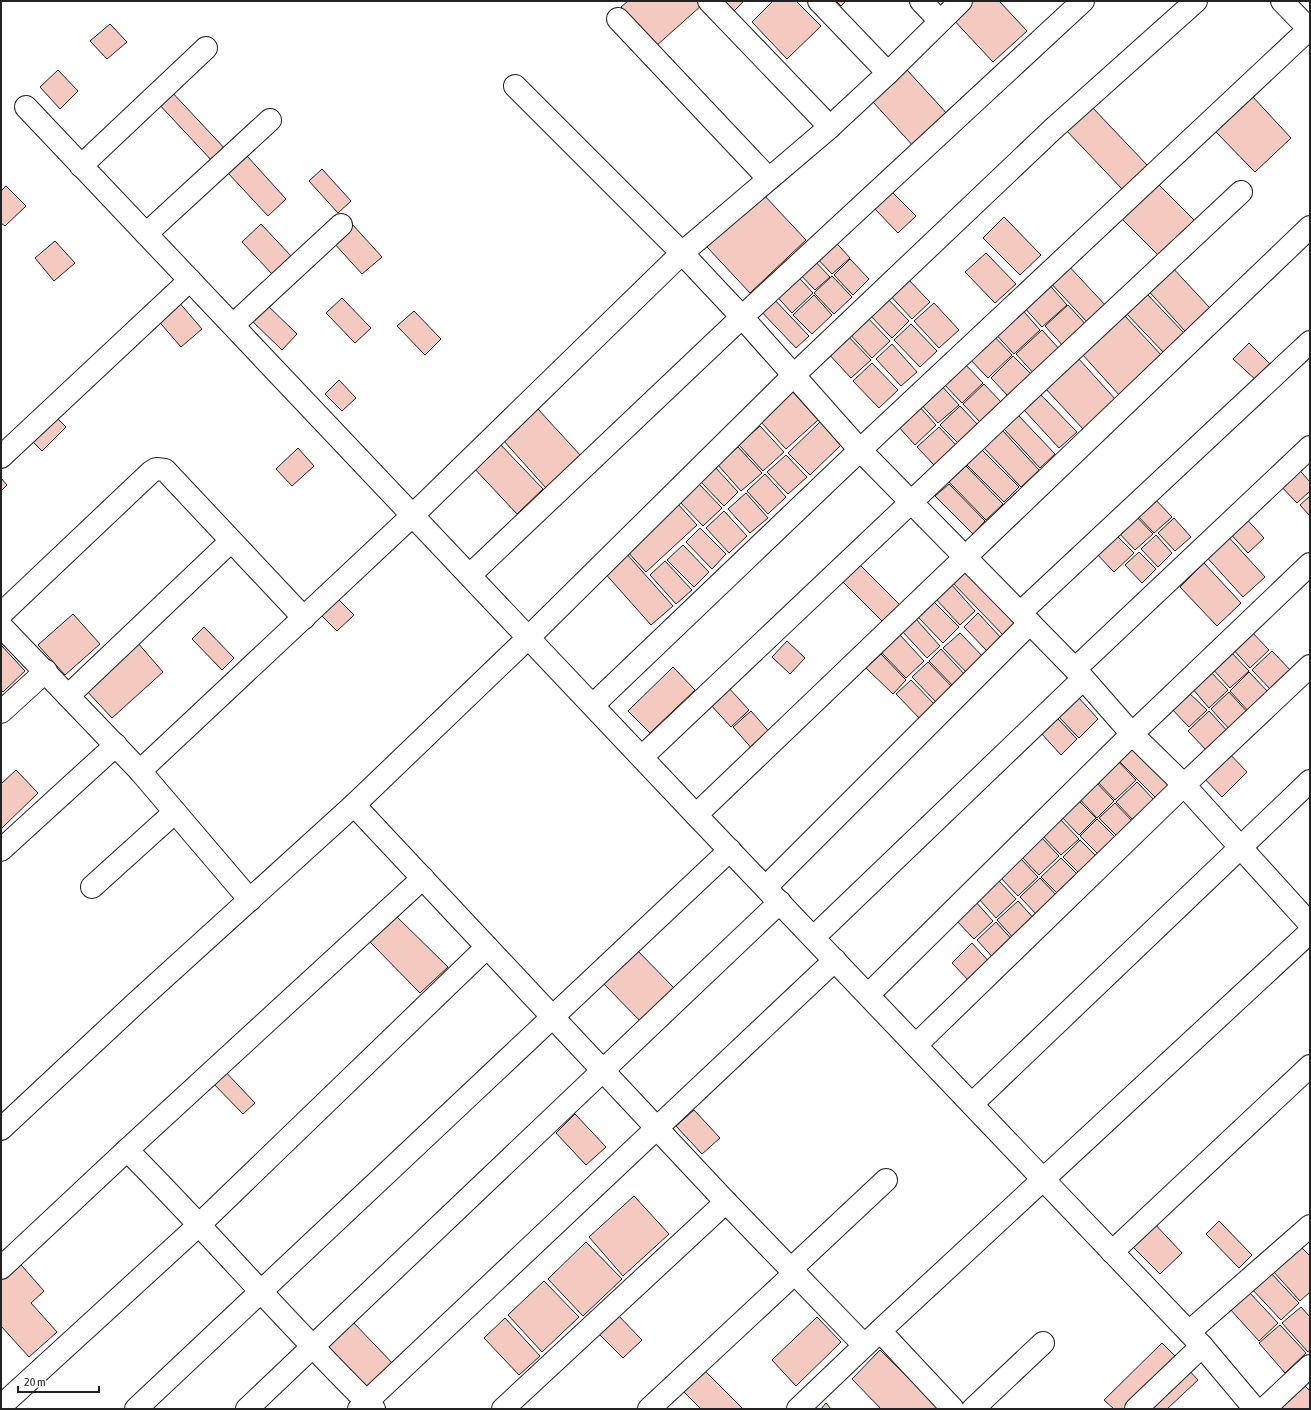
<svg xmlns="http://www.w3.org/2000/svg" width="1311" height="1410" font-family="'Asap Condensed',sans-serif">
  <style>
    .building { fill: #f3c9c0; stroke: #222 }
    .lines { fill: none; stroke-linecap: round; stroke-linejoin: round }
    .minor-casing { stroke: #222; stroke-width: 24 }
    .minor { stroke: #fff; stroke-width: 22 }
  </style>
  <rect width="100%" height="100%" fill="#fff"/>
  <!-- building -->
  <g class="building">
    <path d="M628,1H698L702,5L656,46L621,7Z"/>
    <path d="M722,1H744L733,12Z"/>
    <path d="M773,1H796L821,26L787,59L752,22Z"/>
    <path d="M836,1H846L841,6Z"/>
    <path d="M966,1H999L1027,31L993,62L950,16Z"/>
    <path d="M110,24L127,42L107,59L90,41Z"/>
    <path d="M58,70L78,91L60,109L40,87Z"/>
    <path d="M907,70L950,117L916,149L873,102Z"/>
    <path d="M169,89L227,151L214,163L156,101Z"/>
    <path d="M1252,96L1291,138L1255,172L1215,131Z"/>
    <path d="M1090,105L1148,166L1123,190L1065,129Z"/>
    <path d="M247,156L286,199L268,216L228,173Z"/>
    <path d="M322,169L351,201L338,213L309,181Z"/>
    <path d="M1154,180L1197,223L1161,258L1118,215Z"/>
    <path d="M6,186L26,206L5,226L1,223V191Z"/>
    <path d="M892,192L916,216L898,233L875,209Z"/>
    <path d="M763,194L806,240L750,293L707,247Z"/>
    <path d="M1004,217L1041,255L1020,275L983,238Z"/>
    <path d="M261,224L292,257L273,275L242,242Z"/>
    <path d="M352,224L382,257L362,274L333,242Z"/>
    <path d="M831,237L850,258L832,274L813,254Z"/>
    <path d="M55,241L75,263L54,281L35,258Z"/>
    <path d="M986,253L1016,284L995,303L965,272Z"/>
    <path d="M811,257L830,277L815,290L796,270Z"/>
    <path d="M850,259L869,279L853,295L834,275Z"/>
    <path d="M1065,262L1107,307L1089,324L1047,279Z"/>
    <path d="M1170,265L1210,308L1185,331L1145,287Z"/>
    <path d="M793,271L813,293L792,313L772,291Z"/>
    <path d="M904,275L930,302L912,319L886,291Z"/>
    <path d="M832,276L852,297L834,314L814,293Z"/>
    <path d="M1046,281L1067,305L1042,327L1021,304Z"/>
    <path d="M1146,293L1184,333L1164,353L1125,312Z"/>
    <path d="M883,294L909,321L892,338L866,311Z"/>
    <path d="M770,295L809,336L796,348L757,307Z"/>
    <path d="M814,295L832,315L812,334L793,315Z"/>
    <path d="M342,298L371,328L355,343L326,313Z"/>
    <path d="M177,300L202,329L181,347L156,318Z"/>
    <path d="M264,302L297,334L282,350L249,318Z"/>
    <path d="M934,303L959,330L939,348L914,321Z"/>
    <path d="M1068,305L1088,327L1065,348L1045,326Z"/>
    <path d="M1019,306L1040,330L1014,354L992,330Z"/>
    <path d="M414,311L441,339L425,355L397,326Z"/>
    <path d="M863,313L890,341L872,358L846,330Z"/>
    <path d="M1124,315L1163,357L1120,396L1082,354Z"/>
    <path d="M911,324L937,351L920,367L894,340Z"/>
    <path d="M1042,330L1062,352L1036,376L1016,354Z"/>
    <path d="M844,332L871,360L851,378L825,350Z"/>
    <path d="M991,333L1012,355L988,378L967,356Z"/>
    <path d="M1249,343L1272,366L1257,381L1233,359Z"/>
    <path d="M892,344L917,372L901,386L876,359Z"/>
    <path d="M1013,356L1033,376L1010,398L991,378Z"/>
    <path d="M1078,358L1116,400L1083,429L1045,388Z"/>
    <path d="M962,361L983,383L962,403L941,381Z"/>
    <path d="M872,363L898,390L879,408L853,381Z"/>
    <path d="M339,380L356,398L342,411L325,394Z"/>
    <path d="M939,383L959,405L938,423L918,401Z"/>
    <path d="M984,384L1003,404L982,424L963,404Z"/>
    <path d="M792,391L818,420L786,449L760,421Z"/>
    <path d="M1040,394L1077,432L1059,448L1024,410Z"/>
    <path d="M918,405L936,425L915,445L897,425Z"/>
    <path d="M960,406L979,426L959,444L940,425Z"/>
    <path d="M537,408L581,456L546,488L503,440Z"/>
    <path d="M52,413L66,427L42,451L28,437Z"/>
    <path d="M1018,415L1055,454L1040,468L1004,429Z"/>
    <path d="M820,422L842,444L810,475L788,453Z"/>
    <path d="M760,426L784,452L763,471L739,445Z"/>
    <path d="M939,427L957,446L936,467L917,447Z"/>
    <path d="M1002,430L1039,470L1021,487L984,448Z"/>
    <path d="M498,442L543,489L517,514L472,466Z"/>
    <path d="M738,447L762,473L741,491L718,465Z"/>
    <path d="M298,448L314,466L292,486L276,469Z"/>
    <path d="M982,450L1019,487L1004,502L967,465Z"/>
    <path d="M786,455L807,477L788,494L767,472Z"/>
    <path d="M1295,465L1310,482V491L1297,503L1277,482Z"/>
    <path d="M966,466L1003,504L986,520L949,482Z"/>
    <path d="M715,467L738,492L724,506L700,481Z"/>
    <path d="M765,474L786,497L768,514L747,491Z"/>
    <path d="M1,478L7,485L1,491Z"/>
    <path d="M698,483L722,508L703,526L679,501Z"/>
    <path d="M949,484L985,521L973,534L935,496Z"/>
    <path d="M746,493L768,518L750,533L728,509Z"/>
    <path d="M1310,496V516L1300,505Z"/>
    <path d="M1153,497L1172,517L1154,533L1135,513Z"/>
    <path d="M677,503L697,525L646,572L626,550Z"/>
    <path d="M724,511L747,536L729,553L706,528Z"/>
    <path d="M1134,514L1153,534L1135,550L1117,531Z"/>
    <path d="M1242,514L1264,538L1248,553L1226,529Z"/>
    <path d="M1174,518L1191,537L1175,551L1158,533Z"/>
    <path d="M700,528L726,554L712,569L686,542Z"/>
    <path d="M1113,532L1134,553L1114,572L1093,550Z"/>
    <path d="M1224,532L1265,577L1243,597L1202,552Z"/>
    <path d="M1156,535L1172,553L1158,567L1141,549Z"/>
    <path d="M683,545L709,572L694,587L667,560Z"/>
    <path d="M625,552L673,606L651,625L603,571Z"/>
    <path d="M1139,552L1156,569L1142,583L1125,565Z"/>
    <path d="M665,561L692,590L676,604L650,575Z"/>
    <path d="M858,563L902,607L885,624L841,580Z"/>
    <path d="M1204,563L1241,603L1217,626L1180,587Z"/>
    <path d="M963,570L1016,625L1005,637L951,581Z"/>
    <path d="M950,583L975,611L960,625L934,597Z"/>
    <path d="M335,596L354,615L337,631L318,612Z"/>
    <path d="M932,600L959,627L943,643L916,615Z"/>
    <path d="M978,613L1002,639L988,652L964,627Z"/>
    <path d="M73,614L100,644L65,675L38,645Z"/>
    <path d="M915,618L940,646L927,658L902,631Z"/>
    <path d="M204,627L234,658L222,670L192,639Z"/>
    <path d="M1249,629L1269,650L1250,668L1231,647Z"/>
    <path d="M960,633L987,661L970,676L943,648Z"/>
    <path d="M899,634L924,661L906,678L881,652Z"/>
    <path d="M787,641L805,658L790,674L772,657Z"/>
    <path d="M137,642L163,672L112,718L85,689Z"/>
    <path d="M1,645L25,671L3,692L1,690Z"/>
    <path d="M941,649L966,676L954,687L929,661Z"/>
    <path d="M1229,650L1249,671L1230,688L1210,666Z"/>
    <path d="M1272,651L1294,674L1274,693L1252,670Z"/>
    <path d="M881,654L906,680L893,694L866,668Z"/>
    <path d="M928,662L953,688L937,703L912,677Z"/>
    <path d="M673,667L695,690L650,733L628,711Z"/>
    <path d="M1209,670L1228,690L1209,708L1192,688Z"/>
    <path d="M1249,672L1271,695L1251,714L1230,691Z"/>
    <path d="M911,680L935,705L921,720L896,694Z"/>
    <path d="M727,686L749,710L731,727L709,703Z"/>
    <path d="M1187,691L1207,710L1189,727L1170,707Z"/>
    <path d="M1229,692L1250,715L1232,732L1211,709Z"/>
    <path d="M1078,697L1098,719L1079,738L1058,716Z"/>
    <path d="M751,711L772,735L754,751L733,727Z"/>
    <path d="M1209,711L1230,734L1209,753L1188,731Z"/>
    <path d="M1057,718L1077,739L1061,755L1041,733Z"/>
    <path d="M1131,742L1173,785L1158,800L1116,758Z"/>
    <path d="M1226,750L1247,772L1222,797L1201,775Z"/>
    <path d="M1116,759L1136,780L1115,800L1095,779Z"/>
    <path d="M16,770L38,793L1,829V784Z"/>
    <path d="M1094,780L1114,801L1097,818L1077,796Z"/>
    <path d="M1137,782L1155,801L1134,821L1116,802Z"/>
    <path d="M1076,798L1096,818L1079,835L1059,814Z"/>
    <path d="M1115,803L1133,822L1118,837L1099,818Z"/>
    <path d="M1058,817L1079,839L1061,855L1041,834Z"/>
    <path d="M1097,819L1118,840L1101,857L1080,836Z"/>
    <path d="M1040,836L1059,856L1039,875L1020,855Z"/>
    <path d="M1080,840L1100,860L1083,877L1063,857Z"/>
    <path d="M1019,857L1038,877L1018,896L999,876Z"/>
    <path d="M1061,858L1080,877L1060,896L1041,877Z"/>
    <path d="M1040,878L1059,898L1039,917L1020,897Z"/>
    <path d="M998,880L1016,899L996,918L978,898Z"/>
    <path d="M974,900L993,921L974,939L955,919Z"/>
    <path d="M1018,901L1037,922L1016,941L997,920Z"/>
    <path d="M397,917L448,967L420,993L370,942Z"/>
    <path d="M996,922L1015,943L996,961L977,940Z"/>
    <path d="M972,943L992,965L972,984L952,963Z"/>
    <path d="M634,947L677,991L644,1025L602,982Z"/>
    <path d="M220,1066L255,1103L243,1114L208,1078Z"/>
    <path d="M694,1110L720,1138L702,1154L676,1126Z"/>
    <path d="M575,1114L606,1147L586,1165L556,1133Z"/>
    <path d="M634,1196L669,1234L623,1276L589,1237Z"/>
    <path d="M1151,1220L1182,1253L1160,1274L1128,1242Z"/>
    <path d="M1219,1221L1252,1255L1239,1268L1206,1234Z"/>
    <path d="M586,1242L622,1279L583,1316L548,1279Z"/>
    <path d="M1300,1246L1310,1256V1292L1300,1301L1273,1271Z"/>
    <path d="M15,1258L44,1291L31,1303L57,1332L29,1357L1,1326V1271Z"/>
    <path d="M1269,1271L1299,1303L1281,1320L1251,1288Z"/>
    <path d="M544,1281L579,1317L542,1352L508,1315Z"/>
    <path d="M1248,1291L1278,1323L1259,1341L1229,1308Z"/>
    <path d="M1301,1307L1310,1317V1351L1308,1352L1282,1323Z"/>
    <path d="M614,1311L642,1340L623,1358L595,1330Z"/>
    <path d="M817,1317L841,1342L796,1386L772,1360Z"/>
    <path d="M505,1318L540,1356L519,1375L484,1338Z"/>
    <path d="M352,1321L396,1367L368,1394L324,1347Z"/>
    <path d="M1280,1325L1306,1353L1285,1373L1259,1343Z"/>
    <path d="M1162,1343L1176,1357L1124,1409H1114L1104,1400Z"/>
    <path d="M880,1350L940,1409H881L852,1379Z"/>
    <path d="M700,1366L743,1409H701L679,1387Z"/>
    <path d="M1185,1366L1198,1380L1167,1409H1139Z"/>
    <path d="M1305,1386L1310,1391V1409H1280Z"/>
    <path d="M826,1403L831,1409H821Z"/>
  </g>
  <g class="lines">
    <defs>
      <g id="minor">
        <path d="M709,1L830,127"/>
        <path d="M819,1L888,73"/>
        <path d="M921,1L940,21"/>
        <path d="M1282,1L1310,30"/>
        <path d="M618,19L768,178"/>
        <path d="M515,86L682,253L742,317L860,450L1075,669L1132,734L1184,785L1310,924"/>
        <path d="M26,107L696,815L1202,1346L1255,1409"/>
        <path d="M81,166L206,48"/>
        <path d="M146,234L270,120"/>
        <path d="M233,325L341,225"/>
        <path d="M1,457L190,280"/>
        <path d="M470,575L742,317L1083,1"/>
        <path d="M1020,613L1310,342"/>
        <path d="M1,614L151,472L156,469L165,470L304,618"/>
        <path d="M1,626L140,771L250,900"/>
        <path d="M1075,669L1310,447"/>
        <path d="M68,696L231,541"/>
        <path d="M593,705L860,450L1309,29"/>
        <path d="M1,712L46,671"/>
        <path d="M642,757L1021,398L1241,192"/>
        <path d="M140,771L413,515L682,253L830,127L888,73L961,1"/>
        <path d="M354,805L726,1202L864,1345"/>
        <path d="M696,815L1310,227"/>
        <path d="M1,850L116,745"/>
        <path d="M92,887L175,812"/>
        <path d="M766,887L1030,623"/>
        <path d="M814,937L1083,679"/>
        <path d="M868,995L1132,734L1310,564"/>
        <path d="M916,1045L1184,785L1310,666"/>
        <path d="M972,1104L1310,781"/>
        <path d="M1,1129L137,1002L354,805L529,637L794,375L1053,129L1196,1"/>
        <path d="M127,1150C211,1234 288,1325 374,1409"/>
        <path d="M1112,1252L1310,1066"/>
        <path d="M1,1268L127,1150L423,878"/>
        <path d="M791,1269L886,1180"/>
        <path d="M880,1331L953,1409"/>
        <path d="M1189,1332L1310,1226"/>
        <path d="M1,1406L200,1224L487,947"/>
        <path d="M136,1409L730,850"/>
        <path d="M247,1409L780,902"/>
        <path d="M359,1409L835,960"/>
        <path d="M503,1409L726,1202"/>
        <path d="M649,1409L795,1273"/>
        <path d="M798,1409L884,1327L1310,932"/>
        <path d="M973,1409L1043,1343"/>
        <path d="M1136,1409L1202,1346"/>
        <path d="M1264,1409L1310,1366"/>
      </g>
    </defs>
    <!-- minor casing -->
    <use href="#minor" class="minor-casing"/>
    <!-- minor -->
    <use href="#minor" class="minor"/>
  </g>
  <!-- border -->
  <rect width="1311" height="1410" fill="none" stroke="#222222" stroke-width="4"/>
  <!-- scale -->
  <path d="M18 1386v6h81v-6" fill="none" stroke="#222222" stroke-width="2"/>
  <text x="24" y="1386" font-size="12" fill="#222222" stroke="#ffffff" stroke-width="3" paint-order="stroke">20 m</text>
</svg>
